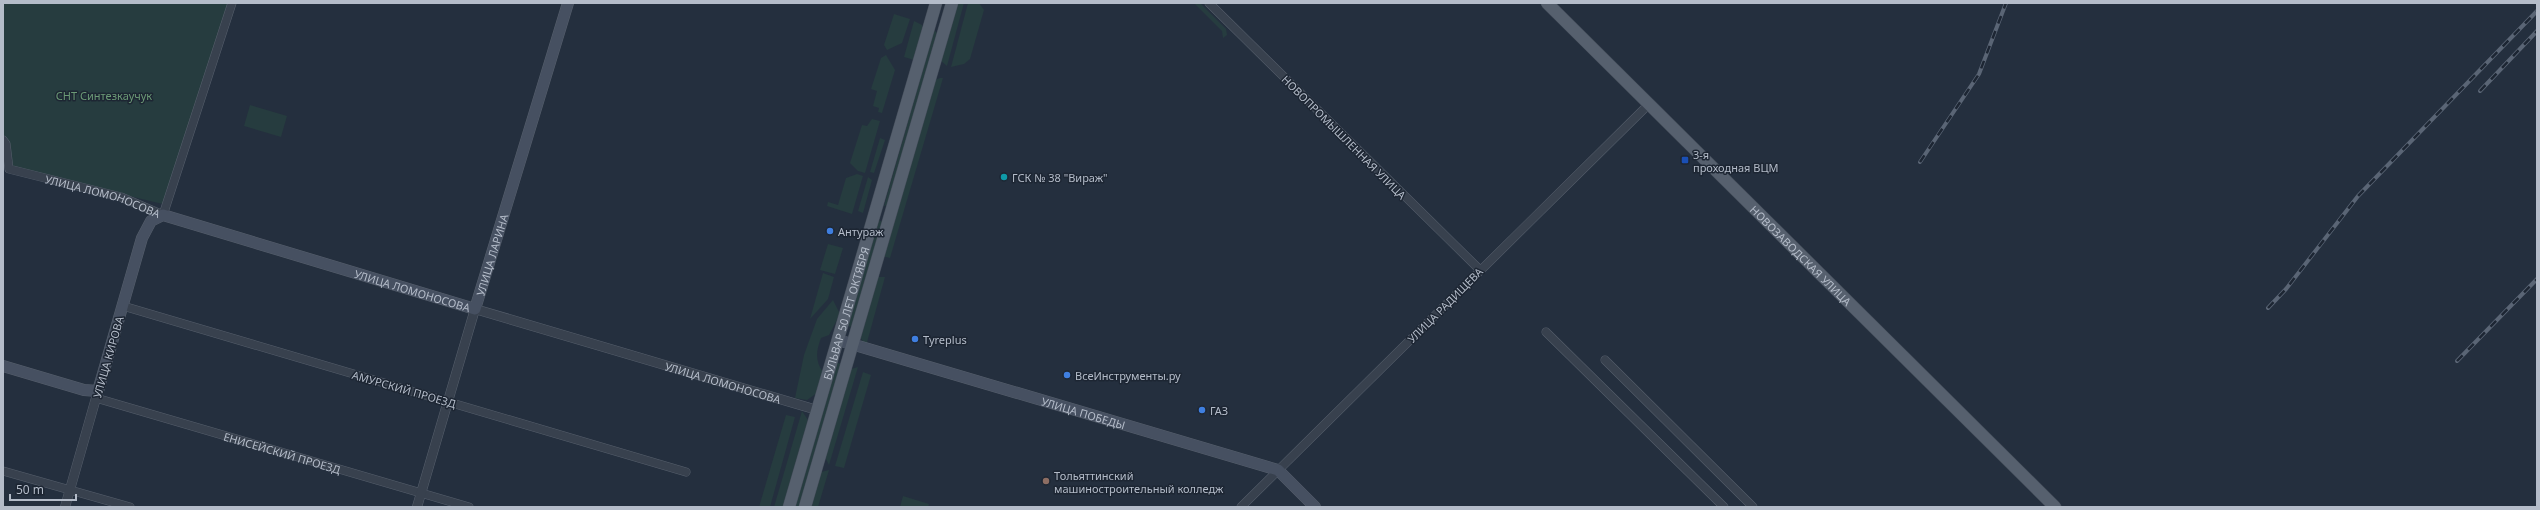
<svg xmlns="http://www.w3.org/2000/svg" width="2540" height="510" font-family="'Noto Sans',sans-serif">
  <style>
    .green { fill: #263c3f }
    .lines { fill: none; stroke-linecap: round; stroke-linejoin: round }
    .minor-casing { stroke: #565f6c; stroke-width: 9 }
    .tertiary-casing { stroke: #565f6c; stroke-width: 10 }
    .secondary-casing { stroke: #565f6c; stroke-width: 12 }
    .primary-casing { stroke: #414a57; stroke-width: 13 }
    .minor { stroke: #38414e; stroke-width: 8 }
    .tertiary { stroke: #38414e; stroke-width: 9 }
    .secondary { stroke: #465061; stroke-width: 11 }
    .primary { stroke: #56606e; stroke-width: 12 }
    .rail-casing { stroke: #5a6575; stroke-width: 4 }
    .rail { stroke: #1d2633; stroke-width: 2.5; stroke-dasharray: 8; stroke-linecap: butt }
    .transit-dot { fill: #1a4fb4; stroke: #1d2633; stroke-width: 1.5 }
    .culture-dot { fill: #0f9aa8; stroke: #1d2633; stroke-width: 1.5 }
    .shop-dot { fill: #3f7fe0; stroke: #1d2633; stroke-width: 1.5 }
    .education-dot { fill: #8d6e63; stroke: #1d2633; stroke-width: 1.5 }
    .labels { text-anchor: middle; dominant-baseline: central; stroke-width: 3; stroke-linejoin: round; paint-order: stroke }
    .park-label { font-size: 11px; fill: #6b9a76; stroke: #1d2633 }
    .street-label { font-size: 11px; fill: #b4bcc9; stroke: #1d2633 }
    .poi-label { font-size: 11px; fill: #b4bcc9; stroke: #1d2633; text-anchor: start }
  </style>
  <rect width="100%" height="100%" fill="#242f3e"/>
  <!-- green -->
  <g class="green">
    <path d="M3,3H230L167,205L3,166Z"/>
    <path d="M956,3H964L947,66L940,60Z"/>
    <path d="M968,3H979L984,10L970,59L964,64L951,67Z"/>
    <path d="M1194,3H1200L1226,29L1227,35L1223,38L1222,31Z"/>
    <path d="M894,14L910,19L902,43L887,50L884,45Z"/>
    <path d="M914,21L922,25L923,30L914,60L904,57Z"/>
    <path d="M934,30L937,33L887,205L884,206Z"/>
    <path d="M886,55L895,70L882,113L878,112L879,108L873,106L877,91L871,89L881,58Z"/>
    <path d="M940,78H943L890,258L882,256L935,80Z"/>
    <path d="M250,105L287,116L281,137L244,126Z"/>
    <path d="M872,119L880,121L865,173L858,171L850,163L862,125L867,126Z"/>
    <path d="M880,138L885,140L874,173L870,172Z"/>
    <path d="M857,174L863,176L852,214L827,206L828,202L838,205L846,178Z"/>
    <path d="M868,177L872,180L863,213L858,211Z"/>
    <path d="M878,220L883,222L853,324L850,327L847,325Z"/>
    <path d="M828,244L843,248L835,274L820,270Z"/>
    <path d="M823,273L834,277L828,299L810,319Z"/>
    <path d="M878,277H885L866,346L860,337Z"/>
    <path d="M833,300L840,314L829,335L821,338C816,351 815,361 823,372L817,393L807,400L795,398L804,355L817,319Z"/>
    <path d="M836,362L841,364L800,507H793Z"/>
    <path d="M858,367L829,465L825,457L851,369Z"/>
    <path d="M863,372L871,375L844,468L835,466Z"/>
    <path d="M802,411L808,420L784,507H774Z"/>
    <path d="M786,415L795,417L770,507H759Z"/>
    <path d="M829,470L818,507H810L821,472Z"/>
    <path d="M903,496L929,504L928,507H900Z"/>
  </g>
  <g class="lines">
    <defs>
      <g id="minor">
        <path d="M1209,3L1480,270"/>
        <path id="s1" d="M3,140L6,144L9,169L121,197L163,215L232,3"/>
        <path d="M123,306L686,472"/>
        <path d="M1546,332L1724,507"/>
        <path d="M1605,360L1753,507"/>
        <path id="s2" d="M96,398L469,507"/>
        <path d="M3,471L130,507"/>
        <path d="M1241,507L1649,104"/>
      </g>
      <g id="tertiary">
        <path d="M65,507L98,391"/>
        <path id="s3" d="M417,507L475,309L817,410"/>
      </g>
      <g id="secondary">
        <path id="s4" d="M838,340L1278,470L1315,507"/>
        <path id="s5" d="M3,366L84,390L98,391L142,238L151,221L163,215L475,309L568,3"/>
      </g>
      <g id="primary">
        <path id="s6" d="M1547,3L2055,507"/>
        <path id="s7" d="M789,507L936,3"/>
        <path d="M805,507L952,3"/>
      </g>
    </defs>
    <!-- minor casing -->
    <use href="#minor" class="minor-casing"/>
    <!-- tertiary casing -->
    <use href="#tertiary" class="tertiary-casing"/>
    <!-- secondary casing -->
    <use href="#secondary" class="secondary-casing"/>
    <!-- primary casing -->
    <use href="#primary" class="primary-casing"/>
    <!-- minor -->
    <use href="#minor" class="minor"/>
    <!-- tertiary -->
    <use href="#tertiary" class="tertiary"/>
    <!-- secondary -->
    <use href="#secondary" class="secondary"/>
    <!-- primary -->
    <use href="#primary" class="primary"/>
    <defs>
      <g id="rail">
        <path d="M2480,91L2537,31"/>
        <path d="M1920,162L1979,74L2006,3"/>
        <path d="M2268,308L2286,289L2358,196L2537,11"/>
        <path d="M2457,361L2537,279"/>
      </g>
    </defs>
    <!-- rail casing -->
    <use href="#rail" class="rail-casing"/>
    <!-- rail -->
    <use href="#rail" class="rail"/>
  </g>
  <!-- markers -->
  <rect class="transit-dot" x="1681" y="156" width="8" height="8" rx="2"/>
  <circle class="culture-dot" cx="1004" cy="177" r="4"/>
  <g class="shop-dot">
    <circle cx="830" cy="231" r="4"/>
    <circle cx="915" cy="339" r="4"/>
    <circle cx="1067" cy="375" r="4"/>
    <circle cx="1202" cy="410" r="4"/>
  </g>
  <circle class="education-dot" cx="1046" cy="481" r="4"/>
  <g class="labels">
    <!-- park labels -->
    <g class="park-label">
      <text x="104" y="95">СНТ Синтезкаучук</text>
    </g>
    <!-- street labels -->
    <g class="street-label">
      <text transform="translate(1344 137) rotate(45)">НОВОПРОМЫШЛЕННАЯ УЛИЦА</text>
      <text stroke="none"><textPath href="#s1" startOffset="128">УЛИЦА ЛОМОНОСОВА</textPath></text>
      <text stroke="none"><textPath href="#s5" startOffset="673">УЛИЦА ЛАРИНА</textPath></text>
      <text stroke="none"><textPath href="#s6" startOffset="358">НОВОЗАВОДСКАЯ УЛИЦА</textPath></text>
      <text stroke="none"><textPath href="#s5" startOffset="551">УЛИЦА ЛОМОНОСОВА</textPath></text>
      <text transform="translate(1445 305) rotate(-45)">УЛИЦА РАДИЩЕВА</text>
      <text stroke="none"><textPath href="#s7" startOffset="202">БУЛЬВАР 50 ЛЕТ ОКТЯБРЯ</textPath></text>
      <text transform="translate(108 357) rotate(-74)">УЛИЦА КИРОВА</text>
      <text stroke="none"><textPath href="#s3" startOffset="465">УЛИЦА ЛОМОНОСОВА</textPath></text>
      <text transform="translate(404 389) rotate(16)">АМУРСКИЙ ПРОЕЗД</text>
      <text stroke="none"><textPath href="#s4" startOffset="256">УЛИЦА ПОБЕДЫ</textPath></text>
      <text stroke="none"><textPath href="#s2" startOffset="194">ЕНИСЕЙСКИЙ ПРОЕЗД</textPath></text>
    </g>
    <!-- poi labels -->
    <g class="poi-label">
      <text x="1693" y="154">3-я<tspan x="1693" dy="13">проходная ВЦМ</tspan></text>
      <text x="1012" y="177">ГСК № 38 "Вираж"</text>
      <text x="838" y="231">Антураж</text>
      <text x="923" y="339">Tyreplus</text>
      <text x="1075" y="375">ВсеИнструменты.ру</text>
      <text x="1210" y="410">ГАЗ</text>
      <text x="1054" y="475">Тольяттинский<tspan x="1054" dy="13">машиностроительный колледж</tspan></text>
    </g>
  </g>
  <!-- border -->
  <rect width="2540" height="510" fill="none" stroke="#b4bcc9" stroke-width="8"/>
  <!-- scale -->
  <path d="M10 494v6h66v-6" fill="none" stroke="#b4bcc9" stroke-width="2"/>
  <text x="16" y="494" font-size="12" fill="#b4bcc9" stroke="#1d2633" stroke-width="3" paint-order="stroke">50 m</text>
</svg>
